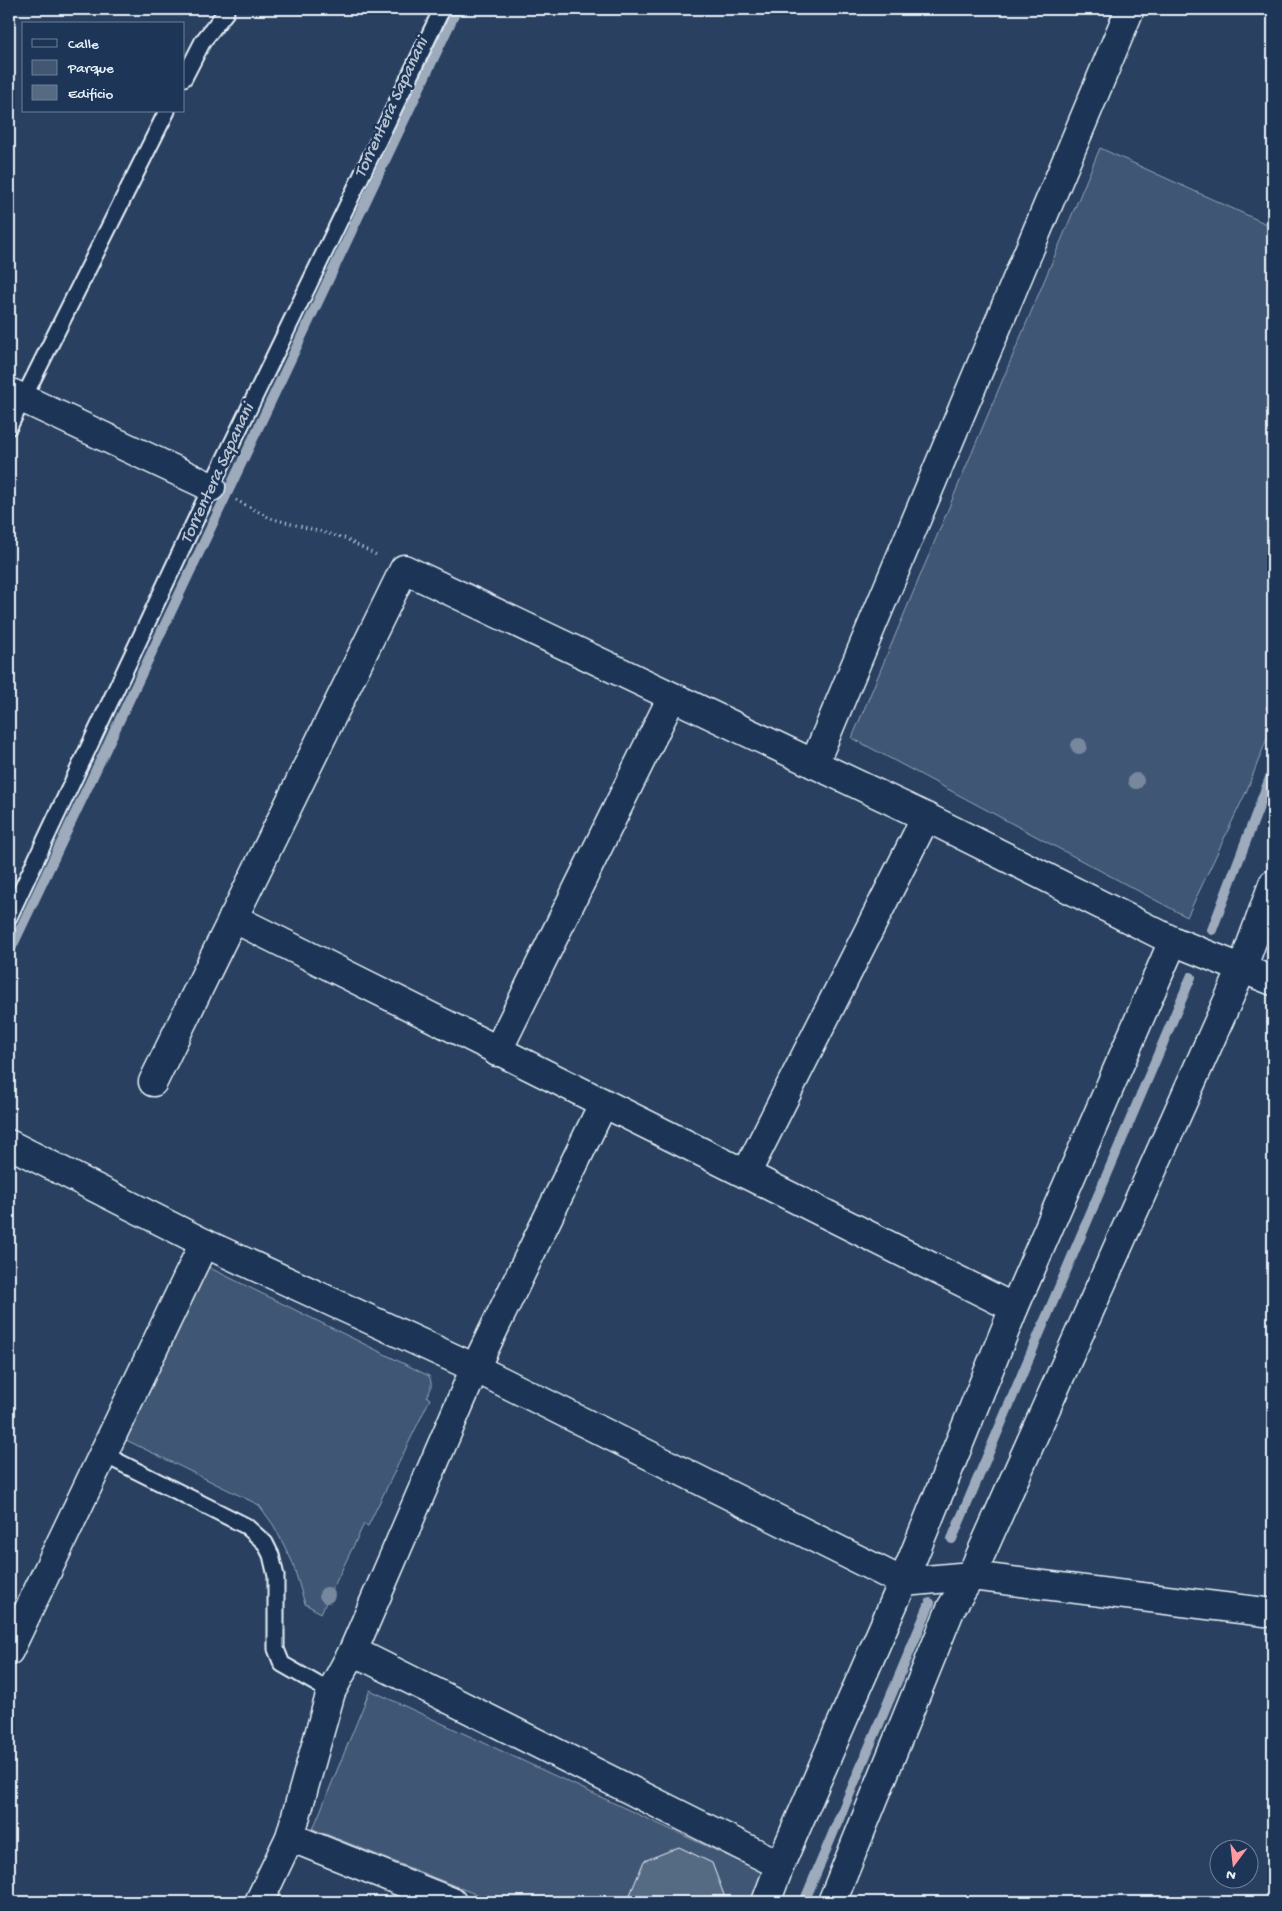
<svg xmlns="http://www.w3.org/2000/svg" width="1282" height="1911" font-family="'Gochi Hand',sans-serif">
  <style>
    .green { fill: #415774; stroke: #94a4b6 }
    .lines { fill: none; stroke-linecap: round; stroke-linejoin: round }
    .stream { stroke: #9dabbd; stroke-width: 10 }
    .building { fill: #556a83; stroke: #e8f1f8 }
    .service-casing { stroke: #e8f1f8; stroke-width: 19 }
    .minor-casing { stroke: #e8f1f8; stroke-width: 31 }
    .path { stroke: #e8f1f8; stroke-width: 3; stroke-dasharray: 1 4; stroke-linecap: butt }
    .service { stroke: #1d3557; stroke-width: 15 }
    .minor { stroke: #1d3557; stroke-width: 28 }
    .tree { fill: #77889e }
    .labels { text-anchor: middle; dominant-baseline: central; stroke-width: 5; stroke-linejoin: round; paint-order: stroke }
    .water-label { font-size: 18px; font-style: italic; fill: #b6c2d0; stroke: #1d3557 }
  </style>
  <rect width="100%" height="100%" fill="#294061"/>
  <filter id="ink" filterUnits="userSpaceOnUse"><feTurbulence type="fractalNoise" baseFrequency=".02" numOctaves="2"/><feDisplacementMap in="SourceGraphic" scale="10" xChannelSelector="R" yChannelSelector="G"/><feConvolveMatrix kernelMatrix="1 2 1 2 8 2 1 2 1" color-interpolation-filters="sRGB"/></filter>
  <g filter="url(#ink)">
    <!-- green -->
    <g class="green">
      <path d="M1100,148L1273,227V723L1247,790L1187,917L852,738Z"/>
      <path d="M208,1267L429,1376C433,1385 431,1389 427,1397L430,1399L368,1526L364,1524L321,1613L305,1604L292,1561L274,1526L259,1505L122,1438L199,1268Z"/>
      <path d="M370,1690L771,1876L759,1902H495L313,1829Z"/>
    </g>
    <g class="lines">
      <!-- stream -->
      <g class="stream">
        <path d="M1212,930L1273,770"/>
        <path d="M9,953L457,9"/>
        <path d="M952,1539L1191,977"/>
        <path d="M804,1902L930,1603"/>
      </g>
    </g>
    <!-- building -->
    <g class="building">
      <path d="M1273,691V712L1266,709Z"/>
      <path d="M679,1847L712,1863L724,1895L720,1902H632L629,1897L644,1861Z"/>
    </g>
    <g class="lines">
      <defs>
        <g id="service">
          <path d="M184,78L203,41L226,12"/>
          <path d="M9,427L167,111"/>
          <path d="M9,917L211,487L442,9"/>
          <path d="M103,1454L246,1526L265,1543L271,1555L276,1576V1649L282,1664L331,1692"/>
        </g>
        <g id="minor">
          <path d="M9,392L211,487"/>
          <path d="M814,764L1130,9"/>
          <path d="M233,918C493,1050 754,1178 1014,1308"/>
          <path d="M497,1052L672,697"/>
          <path d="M153,1082L404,569L926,817L1173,941L1273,981"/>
          <path d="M9,1144L204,1243L475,1368L903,1582L971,1576L1273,1613"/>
          <path d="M746,1174L926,817"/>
          <path d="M9,1651L204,1243"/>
          <path d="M353,1651L780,1865"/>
          <path d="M290,1837L452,1902"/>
          <path d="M259,1902L290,1837L331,1692L353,1651L475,1368L603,1104"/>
          <path d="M766,1902L780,1865L903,1582L1014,1308L1173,941"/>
          <path d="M832,1902L951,1608L971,1576L1242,969L1273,884"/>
        </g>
      </defs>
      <!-- service casing -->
      <use href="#service" class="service-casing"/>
      <!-- minor casing -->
      <use href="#minor" class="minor-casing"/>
      <!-- path -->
      <path class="path" d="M236,500L270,518L344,538L378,556"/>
      <!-- service -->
      <use href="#service" class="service"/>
      <!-- minor -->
      <use href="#minor" class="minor"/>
    </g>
    <!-- trees -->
    <g class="tree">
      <circle cx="1079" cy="746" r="8"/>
      <circle cx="1136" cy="781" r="8"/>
      <circle cx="327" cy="1595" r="8"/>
    </g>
  </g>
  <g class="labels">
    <!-- water labels -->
    <g class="water-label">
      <text transform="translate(392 108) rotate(-65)">Torrentera Sapanani</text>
      <text transform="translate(218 474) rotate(-65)">Torrentera Sapanani</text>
    </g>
  </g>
  <!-- margin -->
  <rect width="1282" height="1911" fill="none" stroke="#1d3557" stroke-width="30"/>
  <rect x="15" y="15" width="1252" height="1881" fill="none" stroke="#e8f1f8" stroke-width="2" filter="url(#ink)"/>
  <!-- legend -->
  <rect x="22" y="22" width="162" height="90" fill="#1d3557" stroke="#6e8097"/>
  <rect x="32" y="39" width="25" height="8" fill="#1d3557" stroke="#6e8097"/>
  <text x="68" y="48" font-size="15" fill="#e8f1f8">Calle</text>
  <rect x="32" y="60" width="25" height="15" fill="#415774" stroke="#6e8097"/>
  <text x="68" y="72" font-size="15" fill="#e8f1f8">Parque</text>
  <rect x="32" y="85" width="25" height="15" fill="#556a83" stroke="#6e8097"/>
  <text x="68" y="98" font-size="15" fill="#e8f1f8">Edificio</text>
  <!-- north arrow -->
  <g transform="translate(1234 1864) rotate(195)"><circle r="24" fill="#1d3557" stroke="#6e8097"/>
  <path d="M0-4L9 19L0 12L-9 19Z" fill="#ff9aa2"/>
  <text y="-8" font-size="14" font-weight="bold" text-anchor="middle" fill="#e8f1f8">N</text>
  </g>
</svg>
